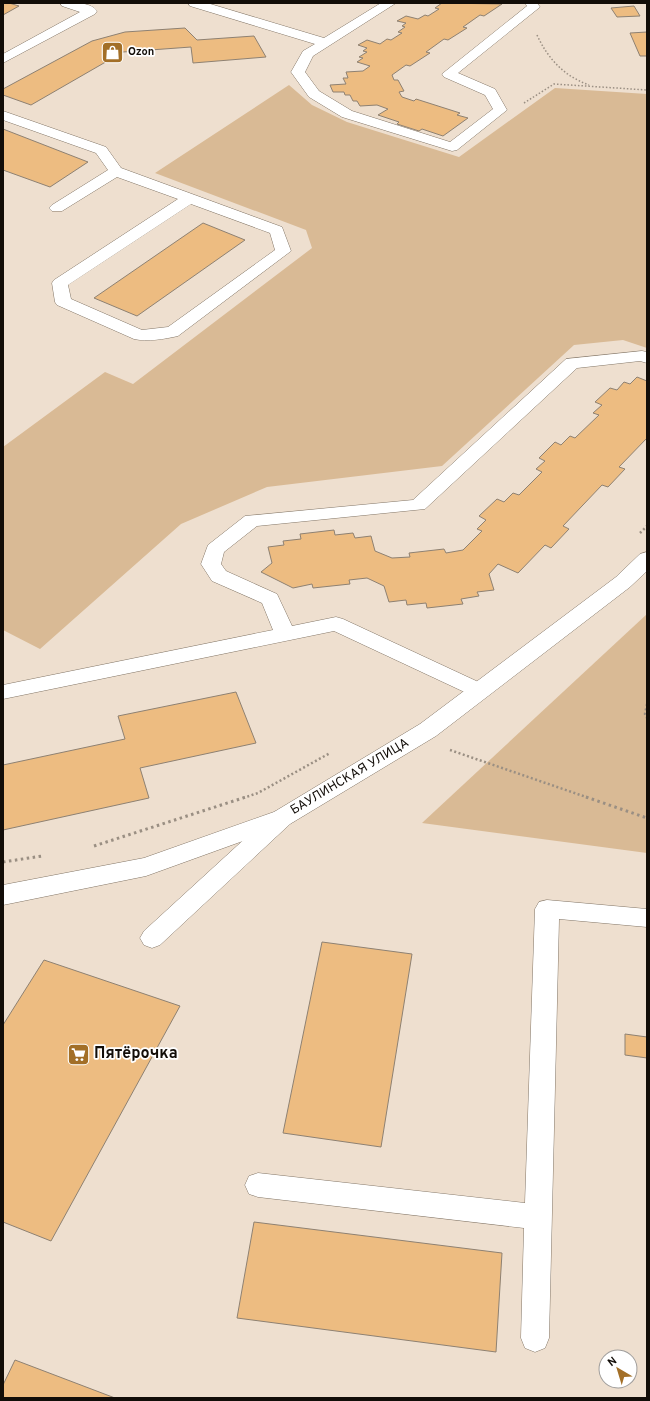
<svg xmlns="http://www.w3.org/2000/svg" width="650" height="1401" font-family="Overpass,sans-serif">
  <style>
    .green { fill: #d9ba95 }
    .building { fill: #edbc81; stroke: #8e8172 }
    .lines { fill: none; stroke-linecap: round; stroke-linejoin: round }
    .lane-casing { stroke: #837667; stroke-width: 1 }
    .street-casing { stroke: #837667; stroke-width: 1 }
    .path-far2 { stroke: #9a8f83; stroke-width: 1.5; stroke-dasharray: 1.5 2; stroke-linecap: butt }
    .path-far1 { stroke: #9a8f83; stroke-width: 2.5; stroke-dasharray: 2 2.5; stroke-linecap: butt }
    .path { stroke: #9a8f83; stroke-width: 3; stroke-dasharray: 2.5 3.5; stroke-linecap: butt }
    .lane { fill: #fff; fill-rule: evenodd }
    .street { fill: #fff; fill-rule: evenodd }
    .labels { text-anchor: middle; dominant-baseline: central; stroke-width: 3.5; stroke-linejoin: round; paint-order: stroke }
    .far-poi-label { font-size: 11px; font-weight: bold; fill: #120d08; stroke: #fff; text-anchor: start }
    .street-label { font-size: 13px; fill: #120d08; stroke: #fff }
    .near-poi-label { font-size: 16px; font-weight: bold; fill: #120d08; stroke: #fff; text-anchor: start }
  </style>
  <rect width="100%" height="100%" fill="#eedfcf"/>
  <!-- green -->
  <g class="green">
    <path d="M289,85L312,105L347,122L459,157L555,88L647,94V348L623,340L574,345L442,466L267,487L181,524L40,649L3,630V447L105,372L133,384L312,248L306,230L155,173Z"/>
    <path d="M647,614V853L422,823Z"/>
  </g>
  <!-- building -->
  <g class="building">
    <path d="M3,3H9L19,6L3,15Z"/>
    <path d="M442,3L502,4L484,16L480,15L463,27L467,28L448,40L444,39L426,52L430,53L410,66L406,65L392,75L394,80H398L404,91L399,92L402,97L414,101L416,99L460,113L457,115L468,118L443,136L422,129L419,131L397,124L399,122L378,115L388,109L377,105L360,106L357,101H353L350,95H345L344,92H333L330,85L346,84L343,78H348L346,72L363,71L370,66L357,62L363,58L359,57L367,52L363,51L367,48L358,45L367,40L380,44L387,39L391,40L402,33L398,32L405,27L402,26L406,23L397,21L406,16L418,19L425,15L428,16L439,9L435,8Z"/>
    <path d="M634,6L640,16L617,17L611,8Z"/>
    <path d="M185,28L197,40L254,36L266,57L193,63L191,47L123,52L31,105L3,95V89L92,41L125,32Z"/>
    <path d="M647,32V56H640L630,33Z"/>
    <path d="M3,129L88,162L50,187L3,170Z"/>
    <path d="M203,223L245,240L137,316L94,298Z"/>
    <path d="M637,377L647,381V438L619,467L625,469L608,487L602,485L563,526L569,529L551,548L545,545L518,573L498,564L489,574L494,590L477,592L479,596L461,599L463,604L427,608L426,603L407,605L406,600L389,602L384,586L367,578L349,580L350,584L313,588L312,584L293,588L261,572L272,563L268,547L284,545L283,541L301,539L300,534L334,530L335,535L353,533L355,538L371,536L375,551L392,558L410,557L409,553L444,549L446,553L463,550L482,531L477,529L486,520L479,516L497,499L504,502L513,493L519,495L542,472L536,469L545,461L539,458L555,442L561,445L570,436L575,438L599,415L593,413L602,405L595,402L610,388L617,390L624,382L630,384Z"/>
    <path d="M236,692L256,743L140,768L149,798L3,830V765L125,739L118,716Z"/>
    <path d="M322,942L412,954L381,1147L283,1133Z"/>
    <path d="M44,960L180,1006L51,1241L3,1222V1025Z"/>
    <path d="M625,1034L647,1037V1058L625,1055Z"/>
    <path d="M254,1222L502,1253L496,1352L237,1318Z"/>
    <path d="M15,1360L115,1398H3V1385Z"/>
  </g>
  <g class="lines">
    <defs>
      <g id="lane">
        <path d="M60,3C70,3 90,1 97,11L95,14L3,63V54L80,12L62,6Z"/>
        <path d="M188,3H207L324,38L381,3H396L313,56L305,72L319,91L352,111L450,142L493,109L485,95L444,77L442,74L527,6L525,3H537L540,7L458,73L495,89L507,110L457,150L452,151L342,117L309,97L291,72L303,51L315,44L190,6Z"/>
        <path d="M3,111L106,147L121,168L282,227L291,251L178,336C165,339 147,342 134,339L57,305L55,302L52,283L54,280L178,199L117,177L62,211H52L49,208L52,205L108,170L96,153L3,120ZM191,204L270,233L275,250L168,327L142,330L71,299L68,285Z"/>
        <path d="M642,351L647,352V363L640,361L577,368L425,509L257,526L224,552L221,564L226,571L277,594L292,626L336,617L343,619L487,686L490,691L487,696L480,698L473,696L334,631L3,699V685L273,630L262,603L212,581L201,564L208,545L245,516L413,500L566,359Z"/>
        <path d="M282,810L290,812L293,818L290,824L160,945L152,948L144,945L140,938L144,931L274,812Z"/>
        <path d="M547,900L647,909V927L559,919L549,1338L545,1348L535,1352L525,1348L521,1338L524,1228L258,1197L249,1194L245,1185L249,1176L258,1173L525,1203L535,909L539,902Z"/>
      </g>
      <path id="street" d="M647,552V571L630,587L436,736L290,824L146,876L3,905V885L144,858L274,812L420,724L616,577L640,554Z"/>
    </defs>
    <!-- lane casing -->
    <use href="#lane" class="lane-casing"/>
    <!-- street casing -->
    <use href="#street" class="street-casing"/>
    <!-- path-far2 -->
    <g class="path-far2">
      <path d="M537,35C548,59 564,76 589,85"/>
      <path d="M524,103L554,84L647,90"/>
    </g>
    <!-- path-far1 -->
    <g class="path-far1">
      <path d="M640,533L647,526"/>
      <path d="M647,704L645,714L647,718"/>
      <path d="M450,750L589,798"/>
      <path d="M243,798L258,793L330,753"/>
    </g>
    <!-- path -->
    <g class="path">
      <path d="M586,797L647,818"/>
      <path d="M94,846L246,797"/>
      <path d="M3,862L42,856"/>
    </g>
    <!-- lane -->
    <use href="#lane" class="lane"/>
    <!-- street -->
    <use href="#street" class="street"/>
  </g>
  <!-- icons -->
  <defs>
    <symbol id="shop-square" viewBox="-11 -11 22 22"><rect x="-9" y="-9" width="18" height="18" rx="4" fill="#a36f27" stroke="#fff"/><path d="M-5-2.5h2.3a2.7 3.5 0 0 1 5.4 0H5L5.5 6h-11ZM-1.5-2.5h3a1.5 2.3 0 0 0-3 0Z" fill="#fff"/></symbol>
    <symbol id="supermarket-square" viewBox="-11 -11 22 22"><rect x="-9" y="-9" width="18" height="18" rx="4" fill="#a36f27" stroke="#fff"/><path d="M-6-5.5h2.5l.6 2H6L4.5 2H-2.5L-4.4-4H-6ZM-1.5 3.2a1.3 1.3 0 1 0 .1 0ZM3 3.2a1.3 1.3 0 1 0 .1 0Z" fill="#fff"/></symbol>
  </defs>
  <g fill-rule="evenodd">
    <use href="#shop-square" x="100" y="40" width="25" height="25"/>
    <use href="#supermarket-square" x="66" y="1042" width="25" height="25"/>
  </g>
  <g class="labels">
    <!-- far-poi labels -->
    <g class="far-poi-label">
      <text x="128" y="52">Ozon</text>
    </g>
    <!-- street labels -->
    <g class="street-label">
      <text transform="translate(350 777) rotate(-31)">БАУЛИНСКАЯ УЛИЦА</text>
    </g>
    <!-- near-poi labels -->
    <g class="near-poi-label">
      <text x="94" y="1054">Пятёрочка</text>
    </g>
  </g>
  <!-- border -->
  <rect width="650" height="1401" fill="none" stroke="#120d08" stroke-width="8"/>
  <!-- north arrow -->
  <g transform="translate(618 1369) rotate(322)"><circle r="19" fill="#ffffff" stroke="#a09e9c"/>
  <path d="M0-3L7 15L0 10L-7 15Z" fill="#a36f27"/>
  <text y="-6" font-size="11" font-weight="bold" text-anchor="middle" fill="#120d08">N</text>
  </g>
</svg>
